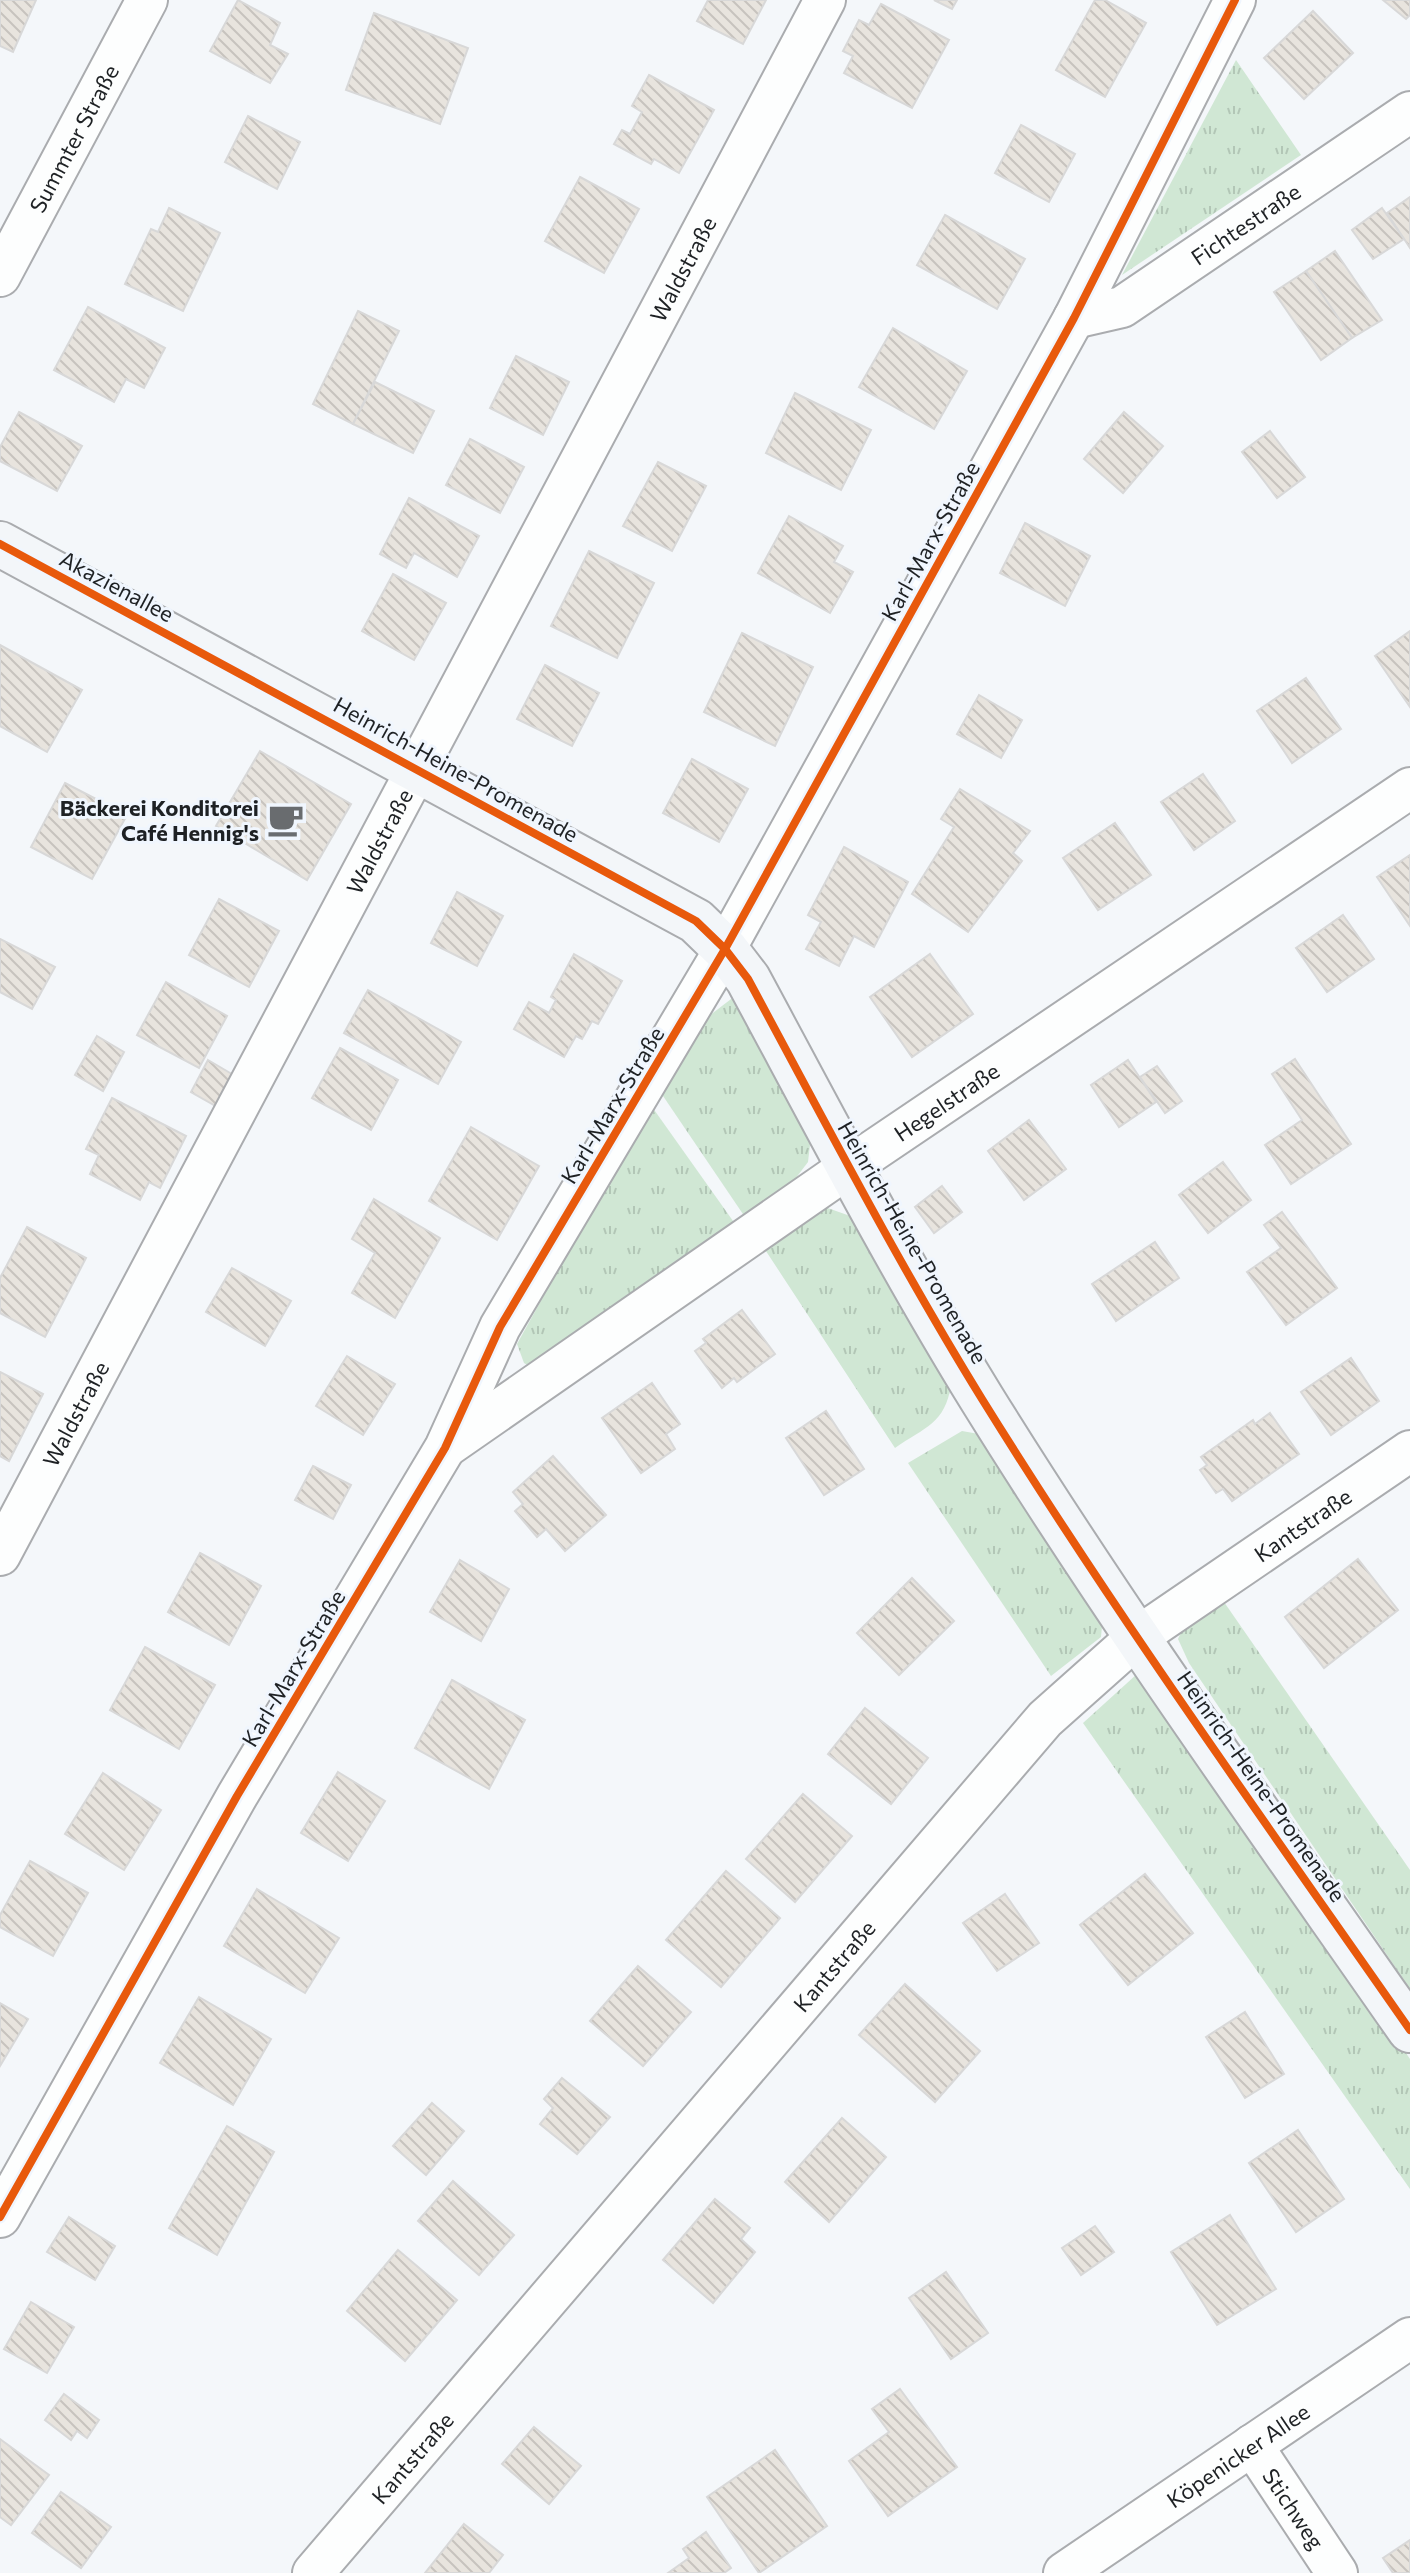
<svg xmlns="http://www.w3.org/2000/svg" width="1410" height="2573" font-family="Commissioner,sans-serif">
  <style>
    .grass { fill: url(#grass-tufts) }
    .building { fill: url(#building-back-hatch); stroke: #d8d8d8; stroke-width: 2 }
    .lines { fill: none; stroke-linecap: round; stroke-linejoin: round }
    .street-casing { stroke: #aaacaf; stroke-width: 44 }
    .secondary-casing { stroke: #aaacaf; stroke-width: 48 }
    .street { stroke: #fdfefe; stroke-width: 40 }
    .secondary { stroke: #f3f6f9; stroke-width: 44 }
    .cycleway-casing { stroke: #f0f6fe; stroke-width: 13 }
    .cycleway { stroke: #e8590c; stroke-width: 8 }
    .labels { text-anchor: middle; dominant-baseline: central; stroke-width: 6; stroke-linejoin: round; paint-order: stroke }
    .street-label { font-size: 22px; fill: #1e2124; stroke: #f0f6fe }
    .poi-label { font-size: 22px; font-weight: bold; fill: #1e2124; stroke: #f0f6fe; text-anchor: end }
  </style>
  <defs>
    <pattern id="grass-tufts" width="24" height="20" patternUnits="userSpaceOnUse" patternTransform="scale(2)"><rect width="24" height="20" fill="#d0e7d4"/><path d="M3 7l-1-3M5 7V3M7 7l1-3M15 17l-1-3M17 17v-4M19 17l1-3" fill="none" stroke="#b2c6b6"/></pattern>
    <pattern id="building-back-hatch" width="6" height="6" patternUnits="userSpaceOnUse" patternTransform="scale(2)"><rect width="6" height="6" fill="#e8e4de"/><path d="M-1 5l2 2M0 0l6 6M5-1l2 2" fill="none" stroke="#c7c3be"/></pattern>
  </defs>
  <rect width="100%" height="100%" fill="#f4f7fa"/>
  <!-- grass -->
  <g class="grass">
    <path d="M1236,60L1301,155L1122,275Z"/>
    <path d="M735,996L811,1136L808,1162L789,1187L749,1223L661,1093L705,1019Z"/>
    <path d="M650,1104L738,1228L534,1369L524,1363L517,1344Z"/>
    <path d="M822,1206L853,1217L951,1385C945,1424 925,1427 895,1448L762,1245Z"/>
    <path d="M962,1431L990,1436L1103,1615L1101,1637L1051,1676L908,1463Z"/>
    <path d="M1224,1602L1410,1870V1989L1189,1663L1178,1639L1182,1630Z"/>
    <path d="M1137,1674H1149L1410,2059V2189L1083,1723Z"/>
  </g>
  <!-- building -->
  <g class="building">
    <path d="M0,0H36L13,52L0,46Z"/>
    <path d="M238,0L280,23L270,45L288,54L270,83L210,51Z"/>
    <path d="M708,0H766L743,44L697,21Z"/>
    <path d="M934,0H957L952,9Z"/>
    <path d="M1095,0H1105L1146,23L1105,97L1056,70Z"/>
    <path d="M1383,0H1410V15L1406,19Z"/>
    <path d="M881,4L949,40L912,108L844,73L853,56L843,51L859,20L869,25Z"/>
    <path d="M1313,11L1353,53L1304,99L1264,58Z"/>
    <path d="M374,13L468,48L440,124L346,90Z"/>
    <path d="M649,75L714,110L679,173L654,159L651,164L614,144L622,130L630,134L642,112L632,106Z"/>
    <path d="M248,116L300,142L277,189L225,162Z"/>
    <path d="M1021,125L1075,154L1049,202L995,173Z"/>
    <path d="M580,177L639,209L604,273L545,241Z"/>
    <path d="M1410,197V248L1387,213Z"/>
    <path d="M169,208L220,233L183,311L125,284L151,229L158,232Z"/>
    <path d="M1382,208L1404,239L1373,259L1352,230Z"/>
    <path d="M945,215L1025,259L997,309L917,265Z"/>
    <path d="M1335,251L1382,320L1352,338L1306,271Z"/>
    <path d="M1306,271L1352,338L1321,360L1274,292Z"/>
    <path d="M88,307L165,348L144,388L126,379L114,402L54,370Z"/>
    <path d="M358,311L399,331L353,424L313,404Z"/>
    <path d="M893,328L967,371L934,429L859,387Z"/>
    <path d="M516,356L569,382L543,435L490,408Z"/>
    <path d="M375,382L434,411L413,453L353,424Z"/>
    <path d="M795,393L871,430L841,490L766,453Z"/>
    <path d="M19,412L82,446L57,491L0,461V447Z"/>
    <path d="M1124,412L1163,446L1123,493L1084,459Z"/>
    <path d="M1270,431L1305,477L1277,498L1242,452Z"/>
    <path d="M470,439L524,467L500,513L446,485Z"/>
    <path d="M658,462L706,486L672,551L623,526Z"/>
    <path d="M409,498L479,536L457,577L414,553L406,568L380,554Z"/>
    <path d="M789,516L843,546L834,562L853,572L830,613L758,573Z"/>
    <path d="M1025,523L1090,556L1065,606L1000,573Z"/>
    <path d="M589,551L654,583L617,658L551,626Z"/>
    <path d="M393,574L446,603L414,660L362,631Z"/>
    <path d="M1410,631V707L1375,656Z"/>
    <path d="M742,633L813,667L775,746L704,712Z"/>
    <path d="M0,645L82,690L47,752L0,726Z"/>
    <path d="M545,665L599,693L572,746L517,719Z"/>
    <path d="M1306,678L1341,729L1292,763L1257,711Z"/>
    <path d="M979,695L1022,720L1001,758L957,734Z"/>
    <path d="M260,751L351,804L307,880L216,826Z"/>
    <path d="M692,759L748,789L719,842L663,813Z"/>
    <path d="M1203,774L1235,821L1194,850L1161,802Z"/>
    <path d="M65,783L127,815L92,879L31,847Z"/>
    <path d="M960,789L1030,831L1013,853L1022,861L968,932L912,894L954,827L941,819Z"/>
    <path d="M1115,823L1151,875L1098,910L1063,858Z"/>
    <path d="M844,847L908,882L874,947L854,936L839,966L806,949L821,922L808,915Z"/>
    <path d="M1410,855V926L1377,877Z"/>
    <path d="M457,892L503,916L477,966L431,943Z"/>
    <path d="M219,899L279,931L249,987L189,955Z"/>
    <path d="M1343,915L1374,959L1327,992L1296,948Z"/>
    <path d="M0,939L55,967L32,1009L0,992Z"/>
    <path d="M574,954L622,981L598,1024L592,1021L582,1039L576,1036L564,1057L514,1029L529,1002L549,1013L556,1000L551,997Z"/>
    <path d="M930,954L973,1014L912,1057L870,997Z"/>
    <path d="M166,982L227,1016L199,1068L137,1035Z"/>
    <path d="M368,990L461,1042L438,1084L344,1033Z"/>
    <path d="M97,1036L124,1052L103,1091L75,1075Z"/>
    <path d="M340,1048L398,1080L371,1130L312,1098Z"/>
    <path d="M1295,1059L1351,1144L1291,1184L1265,1145L1302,1120L1272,1074Z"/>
    <path d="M208,1060L237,1077L219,1108L191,1092Z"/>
    <path d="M1128,1060L1156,1102L1119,1127L1091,1085Z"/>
    <path d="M1157,1066L1182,1101L1165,1113L1140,1077Z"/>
    <path d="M112,1098L186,1136L160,1188L149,1182L140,1200L90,1174L99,1155L86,1149Z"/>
    <path d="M1029,1120L1066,1169L1024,1200L988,1151Z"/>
    <path d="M471,1127L539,1166L497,1240L429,1201Z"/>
    <path d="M1223,1162L1251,1200L1208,1233L1179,1195Z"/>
    <path d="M942,1186L962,1212L934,1233L915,1207Z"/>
    <path d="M374,1199L440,1238L395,1318L352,1293L375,1253L352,1239Z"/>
    <path d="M1282,1212L1337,1288L1286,1325L1247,1272L1281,1248L1264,1225Z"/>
    <path d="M27,1227L86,1258L45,1337L0,1313V1278Z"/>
    <path d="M1155,1242L1179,1278L1116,1321L1092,1284Z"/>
    <path d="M232,1268L291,1301L265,1346L206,1312Z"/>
    <path d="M742,1310L775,1354L737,1382L734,1378L722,1388L695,1351L706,1343L703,1339Z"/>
    <path d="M347,1356L395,1384L363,1435L316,1406Z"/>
    <path d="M1351,1358L1379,1401L1331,1435L1301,1392Z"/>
    <path d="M0,1372L43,1394L9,1461L0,1456Z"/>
    <path d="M652,1383L680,1424L666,1434L675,1449L641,1473L602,1418Z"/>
    <path d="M826,1411L864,1469L824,1495L786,1438Z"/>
    <path d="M1270,1413L1299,1454L1232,1501L1223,1489L1216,1493L1200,1470L1207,1465L1201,1457L1253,1420L1255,1424Z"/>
    <path d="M553,1456L606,1515L565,1551L546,1529L537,1537L515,1511L523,1504L513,1492Z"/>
    <path d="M313,1466L351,1485L333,1519L295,1500Z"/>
    <path d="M200,1553L261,1586L229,1645L168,1612Z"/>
    <path d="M1358,1559L1398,1610L1324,1668L1285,1617Z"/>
    <path d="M460,1560L509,1589L481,1641L430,1612Z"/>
    <path d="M912,1578L954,1621L899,1675L857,1633Z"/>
    <path d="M145,1647L215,1685L179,1749L110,1710Z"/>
    <path d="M452,1680L525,1720L489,1789L415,1748Z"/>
    <path d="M865,1708L928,1758L891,1804L828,1754Z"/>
    <path d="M338,1772L385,1801L348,1861L301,1833Z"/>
    <path d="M103,1773L161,1810L124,1870L65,1834Z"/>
    <path d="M803,1794L852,1836L795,1902L746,1859Z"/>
    <path d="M30,1861L88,1893L53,1956L0,1927V1915Z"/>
    <path d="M726,1871L780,1918L721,1987L666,1940Z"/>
    <path d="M1145,1874L1193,1933L1128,1985L1080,1925Z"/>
    <path d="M257,1889L339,1938L305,1993L224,1946Z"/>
    <path d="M1005,1894L1039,1943L997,1971L963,1923Z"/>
    <path d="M638,1966L691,2012L643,2066L590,2021Z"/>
    <path d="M905,1984L980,2051L935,2102L859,2035Z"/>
    <path d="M199,1997L271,2039L233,2105L160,2063Z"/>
    <path d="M0,2003L28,2019L0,2066Z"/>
    <path d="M1245,2012L1284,2074L1245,2098L1206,2037Z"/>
    <path d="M562,2078L610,2117L577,2154L540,2124L553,2108L544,2099Z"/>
    <path d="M432,2103L464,2131L426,2175L393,2146Z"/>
    <path d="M842,2118L886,2157L829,2222L785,2182Z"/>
    <path d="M227,2126L274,2152L217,2255L169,2228Z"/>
    <path d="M1298,2130L1344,2199L1296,2232L1249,2163Z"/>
    <path d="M453,2181L514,2235L479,2275L418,2221Z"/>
    <path d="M715,2199L750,2228L741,2239L755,2252L713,2303L663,2260Z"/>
    <path d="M1230,2215L1276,2289L1217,2325L1171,2252Z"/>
    <path d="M69,2217L115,2246L95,2280L47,2252Z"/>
    <path d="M1095,2226L1114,2252L1081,2275L1062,2248Z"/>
    <path d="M398,2250L457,2300L405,2361L347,2311Z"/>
    <path d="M946,2272L988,2333L951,2359L909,2298Z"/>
    <path d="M31,2302L74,2327L47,2373L4,2349Z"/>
    <path d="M900,2389L957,2467L888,2516L849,2461L889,2432L872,2409Z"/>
    <path d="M64,2394L99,2420L87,2438L77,2431L71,2440L45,2420Z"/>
    <path d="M534,2427L581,2466L549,2504L502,2464Z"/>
    <path d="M0,2439L49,2475L11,2525L0,2517Z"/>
    <path d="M775,2450L827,2526L759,2573L707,2497Z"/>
    <path d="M61,2492L111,2527L81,2568L32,2533Z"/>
    <path d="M464,2524L503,2555L489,2573H425Z"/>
    <path d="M706,2532L731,2568L724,2573H668L689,2558L683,2549Z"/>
    <path d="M1410,2540V2573H1393L1383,2558Z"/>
  </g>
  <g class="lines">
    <defs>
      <g id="street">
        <path id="s1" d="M0,276L147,0"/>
        <path id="s2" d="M1074,318L1122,307L1410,112"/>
        <path id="s3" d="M446,1447L849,1167L1410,788"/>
        <path id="s4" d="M0,1555L825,0"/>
        <path d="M0,2217L237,1796L445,1448L500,1327L725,949L1074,318L1235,0"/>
        <path id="s5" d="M1252,2445L1337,2573"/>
        <path id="s6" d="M313,2573L1045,1719L1136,1638L1410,1451"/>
        <path id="s7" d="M1064,2573L1410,2338"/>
      </g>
      <path id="secondary" d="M0,544L696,921L725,949L748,979C824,1120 898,1263 982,1399C1116,1615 1265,1822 1410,2030"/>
    </defs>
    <!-- street casing -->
    <use href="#street" class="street-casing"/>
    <!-- secondary casing -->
    <use href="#secondary" class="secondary-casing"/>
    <!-- street -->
    <use href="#street" class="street"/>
    <!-- secondary -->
    <use href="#secondary" class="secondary"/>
    <defs>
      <g id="cycleway">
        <path d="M0,544L696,921L725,949L748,979C824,1120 898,1263 982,1399C1116,1615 1265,1822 1410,2030"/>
        <path d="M0,2217L237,1796L445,1448L500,1327L725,949L1074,318L1235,0"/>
      </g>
    </defs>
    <!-- cycleway casing -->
    <use href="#cycleway" class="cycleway-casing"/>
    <!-- cycleway -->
    <use href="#cycleway" class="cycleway"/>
  </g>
  <!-- icons -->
  <defs>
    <symbol id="cafe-bare" viewBox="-9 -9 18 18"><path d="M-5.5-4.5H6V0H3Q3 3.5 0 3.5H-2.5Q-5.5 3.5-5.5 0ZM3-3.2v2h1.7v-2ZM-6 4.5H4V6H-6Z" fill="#696c6f" stroke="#f0f6fe" stroke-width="2.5" paint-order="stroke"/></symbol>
  </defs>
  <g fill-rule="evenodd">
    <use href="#cafe-bare" x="260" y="794" width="51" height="51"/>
  </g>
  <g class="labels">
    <!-- street labels -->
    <g class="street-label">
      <text stroke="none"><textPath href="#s1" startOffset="156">Summter Straße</textPath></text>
      <text stroke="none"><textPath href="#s2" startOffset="198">Fichtestraße</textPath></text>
      <text stroke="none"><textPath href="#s4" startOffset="1456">Waldstraße</textPath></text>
      <text transform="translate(930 541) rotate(-61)">Karl-Marx-Straße</text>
      <text transform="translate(117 586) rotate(28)">Akazienallee</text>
      <text transform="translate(456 769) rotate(29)">Heinrich-Heine-Promenade</text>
      <text stroke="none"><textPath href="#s4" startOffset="808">Waldstraße</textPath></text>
      <text stroke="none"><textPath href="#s3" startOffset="608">Hegelstraße</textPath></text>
      <text transform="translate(612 1105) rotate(-59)">Karl-Marx-Straße</text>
      <text transform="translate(913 1242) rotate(60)">Heinrich-Heine-Promenade</text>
      <text stroke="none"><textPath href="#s4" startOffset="160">Waldstraße</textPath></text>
      <text stroke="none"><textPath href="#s6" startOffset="1448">Kantstraße</textPath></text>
      <text transform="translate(293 1668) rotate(-59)">Karl-Marx-Straße</text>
      <text transform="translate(1262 1786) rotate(55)">Heinrich-Heine-Promenade</text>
      <text stroke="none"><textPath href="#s6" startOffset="800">Kantstraße</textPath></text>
      <text stroke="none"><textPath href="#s7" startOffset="210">Köpenicker Allee</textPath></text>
      <text stroke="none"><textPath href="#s6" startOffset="152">Kantstraße</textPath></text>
      <text stroke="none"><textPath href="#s5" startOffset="76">Stichweg</textPath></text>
    </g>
    <!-- poi labels -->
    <g class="poi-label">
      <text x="259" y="807">Bäckerei Konditorei<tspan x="259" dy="25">Café Hennig's</tspan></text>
    </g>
  </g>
</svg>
